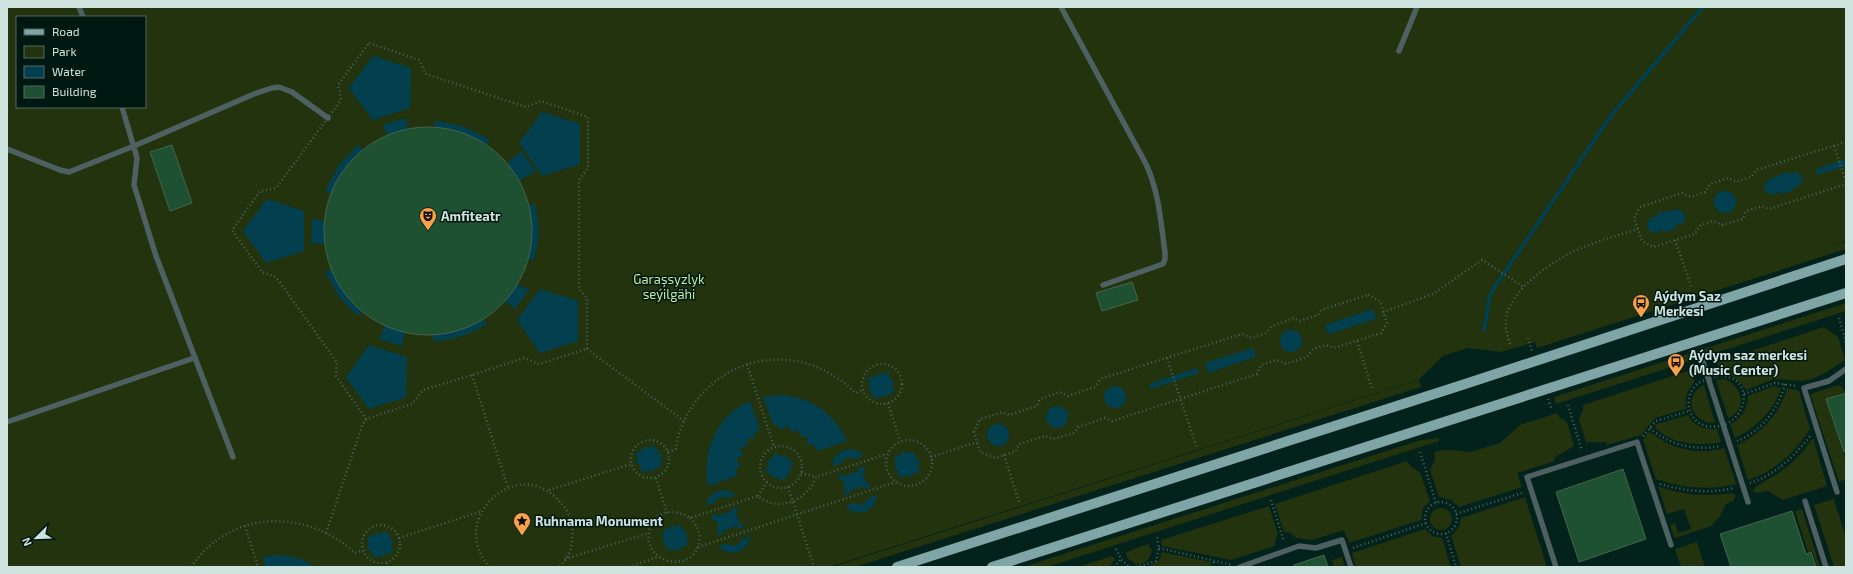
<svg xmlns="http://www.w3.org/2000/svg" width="1853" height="574" font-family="'Exo 2',sans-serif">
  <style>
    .green { fill: #22330e; fill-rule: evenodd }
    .water { fill: #024050 }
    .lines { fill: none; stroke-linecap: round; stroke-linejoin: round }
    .stream { stroke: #024050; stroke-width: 4 }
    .building { fill: #1e5131; stroke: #45644e }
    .path { stroke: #48645e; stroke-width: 2.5; stroke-dasharray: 1 3; stroke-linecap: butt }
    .service { stroke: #4e6061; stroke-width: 5.5 }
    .primary { stroke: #7fa5a7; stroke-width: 10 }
    .labels { text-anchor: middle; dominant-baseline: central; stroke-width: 3; stroke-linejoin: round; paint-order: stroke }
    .poi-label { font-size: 13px; font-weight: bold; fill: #cee3dd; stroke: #001812; text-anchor: start }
    .park-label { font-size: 13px; fill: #c4eca0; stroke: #001812 }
  </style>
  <rect width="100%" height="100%" fill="#02221b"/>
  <!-- green -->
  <g class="green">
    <path d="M7,7H1846V241L1831,246L1846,242V249L1537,348L1535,342L1501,352L1468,348L1443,356L1418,380L829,567H7ZM17,17H145V107H17Z"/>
    <path d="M1846,303V311L1556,404L1554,397Z"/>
    <path d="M1824,327L1838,337L1845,360L1825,373L1812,379L1802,381L1774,379L1746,390C1740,381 1733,374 1721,373L1717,362Z"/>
    <path d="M1691,370L1695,382C1687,389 1685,398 1686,409L1655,418L1641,435L1607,445L1606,442H1586L1579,419L1583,410V405Z"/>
    <path d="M1724,379C1742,385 1749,410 1728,418L1716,380Z"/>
    <path d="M1419,380L1421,387L855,567H832Z"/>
    <path d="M1704,385L1715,423C1691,424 1682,395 1704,385Z"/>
    <path d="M1838,385L1843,388L1845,392L1826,399L1846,461V479L1839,482L1810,394Z"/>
    <path d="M1774,386L1781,388C1775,410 1755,429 1735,438L1730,424C1742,419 1747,409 1748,396Z"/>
    <path d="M1787,388L1799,391L1810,429C1795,453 1774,471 1748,480L1737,445C1760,435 1780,414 1787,388Z"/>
    <path d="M1557,413L1559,417L1567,422L1574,446L1554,458L1555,461L1517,473L1522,487L1459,507L1451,500L1439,497L1430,470L1435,460L1434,452L1443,450H1452L1470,452L1500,443L1520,425Z"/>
    <path d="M1688,415C1694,426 1704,430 1717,429L1721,442C1702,447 1668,444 1655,427L1657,424Z"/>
    <path d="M1649,432C1654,434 1660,439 1665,442C1683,451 1705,454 1724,448L1736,484C1708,491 1682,488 1656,479L1643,440Z"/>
    <path d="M1439,438V441L1047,567H1023L1421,440Z"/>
    <path d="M1813,438L1827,486L1783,500L1768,491L1757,493L1752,491C1759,482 1771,479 1780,472C1793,463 1804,451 1813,438Z"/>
    <path d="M1407,461L1411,467L1420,472L1430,501L1423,508L1421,520L1349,543L1344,530L1312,540L1296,538L1291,533L1284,532L1275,504Z"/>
    <path d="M1658,486C1682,495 1707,497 1732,493L1736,496L1733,501L1726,504L1720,516L1711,526L1675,538L1670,525L1675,523L1678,533L1691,529L1684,509L1667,514Z"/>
    <path d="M1525,497L1547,567H1461L1451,536L1459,527L1461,518Z"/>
    <path d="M1834,499L1846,538V567H1834L1814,505Z"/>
    <path d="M1269,506L1278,534L1275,542V546L1231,560L1162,546L1161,540Z"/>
    <circle cx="1441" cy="519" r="11"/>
    <path d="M1802,509L1820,567H1817L1812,551L1808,552L1795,511Z"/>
    <path d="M1425,529L1432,536L1442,538L1451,567H1356L1352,553Z"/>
    <path d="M1697,542L1705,567H1681L1675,549Z"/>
    <path d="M1148,544L1152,550C1150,559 1146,564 1136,564L1127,558L1126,552Z"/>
    <path d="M1162,552L1211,562L1210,567H1151L1150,565L1159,561Z"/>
    <path d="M1112,556L1115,559L1109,567H1078Z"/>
    <path d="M1342,557L1345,567H1334L1332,560Z"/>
  </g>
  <!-- water -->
  <g class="water">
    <path d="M373,56L411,68L410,108L373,120L349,88Z"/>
    <path d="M542,112L580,124V164L542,176L519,143Z"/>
    <path d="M406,118L411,161L398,166L383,125Z"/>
    <path d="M435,120L465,127L490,140L463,178L446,170L431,167Z"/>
    <path d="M359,144L385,183L372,196L364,209L325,191L339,165Z"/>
    <path d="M521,151L536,171L493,196L484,184Z"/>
    <path d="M1846,159V166L1817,175L1816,169Z"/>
    <path d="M1786,172L1789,174L1797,172L1803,177L1801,185L1794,188L1792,191L1782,194L1779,192L1771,195L1764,190L1766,181Z"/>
    <circle cx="1725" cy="202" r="11"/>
    <path d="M267,199L304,211V251L266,263L243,231Z"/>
    <path d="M535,204C540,222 539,242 534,260L491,251L494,233L492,217Z"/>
    <path d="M1679,209L1685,215L1684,223L1676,225L1675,229L1664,232L1661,230L1653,233L1647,227L1649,219L1657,216L1658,213Z"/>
    <path d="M312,219L352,227V241L311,244Z"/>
    <path d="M363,258L372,274L383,285L358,316L340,298L325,272Z"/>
    <path d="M490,271L529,290L515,309L480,282Z"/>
    <path d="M540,289L578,301V341L540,353L517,320Z"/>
    <path d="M462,291L487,324C471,334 452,341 433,341L429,300L440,299Z"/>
    <path d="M395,301L409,306L402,346L379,339Z"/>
    <path d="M1373,309L1376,319L1328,334L1325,325Z"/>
    <circle cx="1291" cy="341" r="11"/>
    <path d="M369,345L407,357L406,397L369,409L346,377Z"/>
    <path d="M1253,348L1256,357L1208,373L1205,363Z"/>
    <path d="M1197,368L1199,373L1151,389L1149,384Z"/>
    <path d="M886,372L889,374L890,379L894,381L892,386L894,391L890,395L887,394L885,398L881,396L876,399L873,397L872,392L868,389L870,385L868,380L869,377H875L877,373L881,375Z"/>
    <circle cx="1115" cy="397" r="11"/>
    <path d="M780,395C811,397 834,413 847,441L817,451L814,445H809L807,443L808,438L806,436L802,437L800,436L799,431L797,430L793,432L790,431L789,426H786L783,430L780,429L777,425H773L763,397Z"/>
    <path d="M750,401L760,429L755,432V437L753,438H748L747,439L748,441L747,446L742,447L740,450L743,454L742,456L737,458V461L740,464V466L736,469L737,476L708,486C702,450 716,416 750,401Z"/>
    <circle cx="1057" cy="417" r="11"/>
    <circle cx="998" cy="435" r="11"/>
    <path d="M645,446L649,448L654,446L658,450V453L662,455L660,459L662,464L658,468H655L653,472L649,470L644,472L641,471L640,465L636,463L638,459L636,454L640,450H643Z"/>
    <path d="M850,449L856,450L865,456L856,459L847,457L840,464L832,466C833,456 840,450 850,449Z"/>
    <path d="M903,451L907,454L909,452L915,453L916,458L920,460L918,465L920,470L916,474L913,473L911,477L907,475L902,478L899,476L898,471L894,468L896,464L894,459L895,456L901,455Z"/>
    <path d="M776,453L781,456L785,455L787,459L792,461L793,464L790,469L791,473L787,474V477L782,481L778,477L773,479L772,474H769L765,470L769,465L767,461L772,459L774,454Z"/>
    <path d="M863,467L865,472L863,473L866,483L868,482L870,487L865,489L864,486L849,491L850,494L845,495L843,491L846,490L842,480H840L838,475L843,474L844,476L859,471L858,468Z"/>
    <path d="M723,490L729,491L736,495L729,498L720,497L713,503L706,506C707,496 714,491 723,490Z"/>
    <path d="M877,495C875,513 857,518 845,506L853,503L862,505L869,498Z"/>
    <path d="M737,507L738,512L736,513L739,523L742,522L743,527L739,529L737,526L723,531V534L718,536L717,531L719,529L716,520H713L711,515L716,514L717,516L732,511V508Z"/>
    <path d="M671,525L675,527L680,525L684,529V532L688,534L686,538L688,543L684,547H681L679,551L675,549L670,551L666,547V544L662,542L664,538L662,532L666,529H669Z"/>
    <path d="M386,531L390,535L389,538L393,541L391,545L393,550L389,554L386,553L384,558L380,555L375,558L371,554V551L367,549L369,544L367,539L371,535L374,536L376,532L380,534Z"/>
    <path d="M750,536C748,553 730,558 718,546L726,544L736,546L743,539Z"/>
    <path d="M279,555L298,558L317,567H266L262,557Z"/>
  </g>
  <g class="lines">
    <!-- stream -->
    <path class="stream" d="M1484,330L1490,294L1496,285L1610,117L1703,7"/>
  </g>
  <!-- building -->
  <g class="building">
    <circle cx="428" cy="231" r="104"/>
    <path d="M172,145L192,203L170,211L150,152Z"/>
    <path d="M1132,282L1138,300L1102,311L1096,293Z"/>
    <path d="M1846,393V452H1844L1826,399Z"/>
    <path d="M1623,469L1646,539L1579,562L1556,492Z"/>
    <path d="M1792,511L1806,554L1811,552L1816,567H1731L1720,534Z"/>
    <path d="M1324,555L1328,567H1294V565Z"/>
  </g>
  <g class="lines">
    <!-- path -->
    <g class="path">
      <path d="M369,43L419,60L426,74L526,107L541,101L588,117V168L579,180V289L587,298V349L539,364L524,358L472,375L423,390L412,404L366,419L336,376L337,362L276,277L262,272L232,230L260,191L276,188L341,100L338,85Z"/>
      <path d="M1846,142L1756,170L1751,177L1736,182L1728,178L1710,184L1705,192L1691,197L1682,193L1640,207L1634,218L1642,241L1653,247L1695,234L1699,226L1713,221L1722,225L1743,219L1746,211L1762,206L1769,209L1846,184"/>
      <path d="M1834,146L1846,182"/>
      <path d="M1675,240L1691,286"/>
      <path d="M1368,295L1380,301L1387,323L1381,333L1334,348L1326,345L1313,349L1307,357L1286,364L1277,360L1261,365L1257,374L1112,421L1105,418L1078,427L1074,433L1053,439L1045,436L1019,444L1016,451L995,458L980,452L974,432L980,419L1003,412L1009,415L1037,406L1040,399L1060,392L1068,396L1095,387L1100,379L1242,334L1252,338L1266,333L1272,326L1294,318L1300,321L1318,315L1321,310Z"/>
      <path d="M1383,312L1433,294L1482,260L1524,287"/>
      <path d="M1839,318L1846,342"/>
      <path d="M1528,338L1532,351"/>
      <path d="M1357,341L1372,389"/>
      <path d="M1510,344C1507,335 1505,327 1506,317C1511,290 1553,260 1577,250C1596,241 1617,236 1638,229"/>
      <path d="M587,349L684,421"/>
      <path d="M1167,358L1196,446"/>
      <path d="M747,364L774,447"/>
      <circle cx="882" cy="384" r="20"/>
      <path d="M472,375L508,488"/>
      <path d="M1717,376C1761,374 1746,434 1706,426C1687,421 1683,397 1697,384C1702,380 1711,379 1717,376Z"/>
      <path d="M1744,394L1775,383L1796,386"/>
      <path d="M1548,399L1552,410"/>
      <path d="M888,403L900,441"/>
      <path d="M1568,405L1582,451"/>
      <path d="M1650,428C1668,445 1696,451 1720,446"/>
      <path d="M1643,436L1656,421L1689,411"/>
      <circle cx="650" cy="459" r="19"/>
      <circle cx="909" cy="463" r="23"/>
      <path d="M1737,441C1760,433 1779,408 1785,384"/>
      <circle cx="781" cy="467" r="21"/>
      <path d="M668,452L676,449C677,434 684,419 692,407C730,349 808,344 855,393L863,391"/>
      <path d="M1420,452L1436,503"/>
      <path d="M1004,455L1019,502"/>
      <path d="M931,457L977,442"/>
      <path d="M801,473L816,477"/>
      <path d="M656,478L667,513"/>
      <path d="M1750,483C1775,475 1794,457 1810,436"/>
      <path d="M1660,484C1684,491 1709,494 1734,488"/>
      <path d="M788,487L814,567"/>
      <path d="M549,490L631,464"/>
      <path d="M758,496L767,482"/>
      <path d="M1271,500L1284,542"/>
      <circle cx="1441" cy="518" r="16"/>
      <path d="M1456,514L1522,493"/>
      <path d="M690,518C697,525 701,533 699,543C692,574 643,564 649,531C653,510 675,508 690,518L758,496C779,513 807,501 816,477L887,454"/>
      <circle cx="381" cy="544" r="19"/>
      <path d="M245,526L258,567"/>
      <path d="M326,533L362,426L366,419"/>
      <path d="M1446,533L1456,567"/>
      <path d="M399,538L482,511"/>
      <path d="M698,547L896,482"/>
      <path d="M1159,548L1232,565"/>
      <path d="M1353,548L1426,523"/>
      <path d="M1116,549L1121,559L1129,567"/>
      <path d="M565,559L649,533"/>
      <path d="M387,563L388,567"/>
      <path d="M191,567C230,509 306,508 355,553L362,551"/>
      <path d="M490,567C447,522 513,457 555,497C564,505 570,513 572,525C574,540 571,557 559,567"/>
      <path d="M629,567L658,557"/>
      <path d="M1114,567L1121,559"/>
      <path d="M1136,567L1156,561L1159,548L1157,537"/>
      <path d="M1213,567L1214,560"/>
    </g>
    <!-- service -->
    <g class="service">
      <path d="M79,7L83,17"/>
      <path d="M1061,7L1146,164C1159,192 1161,223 1165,253V259L1163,264L1103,285"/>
      <path d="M1399,51L1417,7"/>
      <path d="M122,107L137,158L134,185L156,256L233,457"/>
      <path d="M7,149L60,170L69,172L134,146L254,94L272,88L279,87L292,92L328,118"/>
      <path d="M1703,362L1748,502"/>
      <path d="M7,422L194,358"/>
      <path d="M1837,492L1804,388L1829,381L1846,369"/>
      <path d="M1805,501L1826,567"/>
      <path d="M1240,567L1299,546L1316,548L1342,540L1351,567"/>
      <path d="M1556,567L1527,477L1637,442L1671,545"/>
    </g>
    <!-- primary -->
    <g class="primary">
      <path d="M897,567L1462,385L1846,259"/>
      <path d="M992,567L1846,293"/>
    </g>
  </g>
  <!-- icons -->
  <defs>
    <symbol id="theatre-pin" viewBox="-11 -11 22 30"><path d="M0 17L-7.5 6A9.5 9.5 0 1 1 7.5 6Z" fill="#f8a14a" stroke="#001812"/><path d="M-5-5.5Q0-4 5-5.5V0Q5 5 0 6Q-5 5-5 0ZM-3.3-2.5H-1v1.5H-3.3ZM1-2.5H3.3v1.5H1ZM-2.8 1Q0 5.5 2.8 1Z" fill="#111"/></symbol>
    <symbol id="bus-pin" viewBox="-11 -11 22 30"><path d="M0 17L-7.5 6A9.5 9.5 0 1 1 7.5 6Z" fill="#f8a14a" stroke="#001812"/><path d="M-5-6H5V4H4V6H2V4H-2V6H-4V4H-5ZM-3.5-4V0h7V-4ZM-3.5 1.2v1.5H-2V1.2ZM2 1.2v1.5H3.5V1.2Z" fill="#111"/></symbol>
    <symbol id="sight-pin" viewBox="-11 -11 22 30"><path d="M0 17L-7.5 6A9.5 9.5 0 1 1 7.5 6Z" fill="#f8a14a" stroke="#001812"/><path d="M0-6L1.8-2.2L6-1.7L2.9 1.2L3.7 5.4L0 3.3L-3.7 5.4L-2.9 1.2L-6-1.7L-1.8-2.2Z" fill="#111"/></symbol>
  </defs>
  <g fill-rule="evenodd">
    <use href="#theatre-pin" x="418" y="206" width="20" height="27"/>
    <use href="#bus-pin" x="1631" y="293" width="20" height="27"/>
    <use href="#bus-pin" x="1666" y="352" width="20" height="27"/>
    <use href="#sight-pin" x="512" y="511" width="20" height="27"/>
  </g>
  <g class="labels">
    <!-- poi labels -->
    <g class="poi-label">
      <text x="441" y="216">Amfiteatr</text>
      <text x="1654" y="296">Aýdym Saz<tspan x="1654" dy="15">Merkesi</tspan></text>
      <text x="1689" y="355">Aýdym saz merkesi<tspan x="1689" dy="15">(Music Center)</tspan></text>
      <text x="535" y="521">Ruhnama Monument</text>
    </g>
    <!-- park labels -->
    <g class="park-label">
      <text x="669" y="279">Garaşsyzlyk<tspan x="669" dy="15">seýilgähi</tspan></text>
    </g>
  </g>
  <!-- border -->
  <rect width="1853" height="574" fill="none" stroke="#cee3dd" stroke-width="16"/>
  <!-- legend -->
  <rect x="16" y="16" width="130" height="92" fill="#001812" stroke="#526963"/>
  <rect x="24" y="29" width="20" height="6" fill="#7fa5a7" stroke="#526963"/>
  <text x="52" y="36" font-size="12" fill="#cee3dd">Road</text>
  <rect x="24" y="46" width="20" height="12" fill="#22330e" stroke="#526963"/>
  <text x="52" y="56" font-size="12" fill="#cee3dd">Park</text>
  <rect x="24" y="66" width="20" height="12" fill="#024050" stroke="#526963"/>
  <text x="52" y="76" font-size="12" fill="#cee3dd">Water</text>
  <rect x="24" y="86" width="20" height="12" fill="#1e5131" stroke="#526963"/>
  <text x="52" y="96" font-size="12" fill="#cee3dd">Building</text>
  <!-- north arrow -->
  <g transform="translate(36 538) rotate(247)" stroke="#001812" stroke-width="3" paint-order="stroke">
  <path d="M0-3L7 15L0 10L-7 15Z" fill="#cee3dd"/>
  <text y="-6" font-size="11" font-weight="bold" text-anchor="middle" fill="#cee3dd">N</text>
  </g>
</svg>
